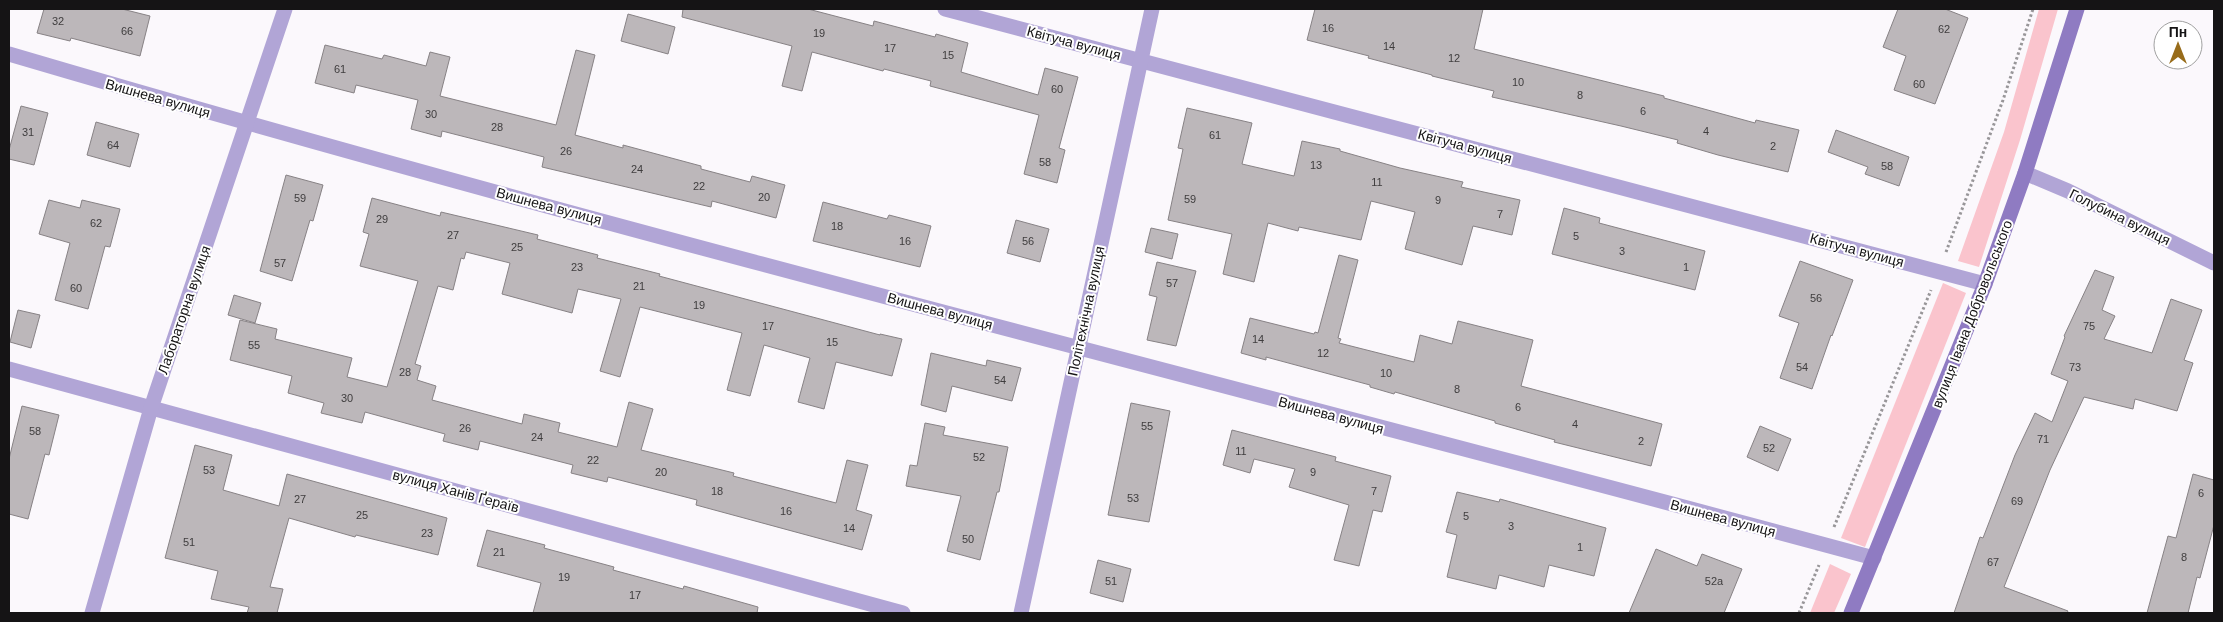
<svg xmlns="http://www.w3.org/2000/svg" width="2223" height="622" font-family="Helvetica,sans-serif">
  <style>
    .green { fill: #fac4cd }
    .building { fill: #bcb7ba; stroke: #878285 }
    .lines { fill: none; stroke-linecap: round; stroke-linejoin: round }
    .path { stroke: #989699; stroke-width: 3; stroke-dasharray: 2.5 2.5; stroke-linecap: butt }
    .street { stroke: #b1a5d6; stroke-width: 15 }
    .secondary { stroke: #8f7bc2; stroke-width: 15 }
    .labels { text-anchor: middle; dominant-baseline: central; stroke-width: 4; stroke-linejoin: round; paint-order: stroke }
    .number-label { font-size: 11px; fill: #3f3d3e }
    .street-label { font-size: 14px; fill: #151415; stroke: #fff }
  </style>
  <rect width="100%" height="100%" fill="#fbf8fc"/>
  <!-- green -->
  <g class="green">
    <path d="M2039,9H2058L2020,140L1979,267L1958,261L2004,132Z"/>
    <path d="M1943,283L1966,293L1865,547L1841,538Z"/>
    <path d="M1830,564L1851,574L1834,613H1810Z"/>
  </g>
  <!-- building -->
  <g class="building">
    <path d="M44,9H122L150,16L140,56L71,38L70,41L37,33Z"/>
    <path d="M683,9H808L873,26L874,21L935,37L936,34L968,43L961,72L1038,95L1045,68L1078,77L1059,148L1065,150L1057,183L1024,174L1039,115L930,86L931,81L884,69L883,71L812,52L802,91L782,86L792,46L682,17Z"/>
    <path d="M1315,9H1483L1474,49L1664,96V98L1755,123L1756,120L1799,130L1788,172L1718,155L1677,143L1678,140L1621,126L1492,97L1494,91L1432,76V75L1368,58L1369,56L1307,40Z"/>
    <path d="M1898,9H1945L1968,18L1935,104L1894,90L1906,56L1883,47Z"/>
    <path d="M628,14L675,27L668,54L621,41Z"/>
    <path d="M325,45L382,59L384,55L426,66L430,52L450,57L440,96L556,125L576,50L595,55L575,135L623,148V145L701,166V169L750,182L752,176L785,185L776,218L712,201L711,207L542,167L544,157L442,131L441,137L411,129L418,100L356,85L354,93L315,83Z"/>
    <path d="M21,106L48,113L34,165L9,159V150Z"/>
    <path d="M1187,108L1252,123L1242,164L1294,176L1302,141L1340,149V151L1400,168L1463,182L1461,187L1520,200L1512,235L1473,226L1462,265L1405,249L1415,212L1371,201L1361,240L1299,227L1298,231L1268,223L1254,282L1223,274L1232,234L1168,220L1183,149L1178,148Z"/>
    <path d="M96,122L139,134L130,167L87,155Z"/>
    <path d="M1836,130L1909,157L1899,186L1865,174L1868,167L1828,152Z"/>
    <path d="M286,175L323,185L313,221L310,220L292,281L260,271Z"/>
    <path d="M372,198L440,216L441,212L538,235L537,239L598,255L597,258L660,274L659,276L880,335V334L902,339L892,376L836,362L824,409L798,402L810,358L764,345L750,396L727,390L742,333L640,307L620,377L600,371L621,299L578,289L572,313L502,294L510,263L466,252L464,259L461,258L453,290L438,286L415,364L421,366L417,380L436,386L432,400L522,424L524,414L560,423L558,432L617,447L629,402L653,409L641,450L734,473L733,476L836,503L847,460L868,465L856,510L872,515L862,550L696,505L697,500L608,477L607,482L571,473L573,465L480,441L478,450L443,441L445,434L365,412L362,423L321,413L324,403L288,393L292,376L230,360L240,320L277,329L275,339L352,358L347,377L387,387L418,281L360,266L369,234L363,232Z"/>
    <path d="M49,200L80,208L82,200L120,209L110,247L105,246L88,309L55,300L70,243L39,234Z"/>
    <path d="M823,202L887,219L889,215L931,226L920,267L813,241Z"/>
    <path d="M1564,208L1600,218L1599,223L1705,251L1695,290L1552,254Z"/>
    <path d="M1016,220L1049,229L1040,262L1007,253Z"/>
    <path d="M1151,228L1178,234L1172,259L1145,252Z"/>
    <path d="M1339,255L1358,260L1338,338L1341,339L1339,343L1414,362L1420,335L1452,344L1458,321L1533,340L1521,386L1662,424L1651,466L1554,442L1555,440L1495,423V421L1395,392L1394,394L1370,387V385L1266,357V360L1241,353L1250,318L1314,334L1315,332L1318,333Z"/>
    <path d="M1800,261L1853,280L1832,336L1831,335L1812,389L1780,378L1799,323L1779,316Z"/>
    <path d="M1157,262L1196,271L1176,346L1147,340L1157,297L1149,295Z"/>
    <path d="M2095,270L2114,277L2102,310L2115,316L2104,339L2152,353L2171,299L2202,310L2184,360L2193,363L2177,411L2135,399L2133,409L2084,397L2050,470L2004,587L2068,611L2067,613H1954L1980,537L1983,538L2015,455L2035,413L2052,422L2068,381L2051,374L2065,337L2064,336Z"/>
    <path d="M234,295L261,303L255,323L228,315Z"/>
    <path d="M18,310L40,315L31,348L10,342Z"/>
    <path d="M931,353L986,366L987,360L1021,368L1012,401L952,386L946,412L921,405Z"/>
    <path d="M1131,403L1170,411L1149,522L1108,515Z"/>
    <path d="M22,406L59,415L49,455L45,454L28,519L9,514V459Z"/>
    <path d="M925,423L945,427L943,435L1008,447L999,492H997L980,560L947,551L961,496L906,486L910,465L917,466Z"/>
    <path d="M1760,426L1791,439L1778,471L1747,457Z"/>
    <path d="M1232,430L1336,457L1335,461L1391,476L1382,512L1373,510L1359,566L1334,560L1349,505L1289,487L1295,469L1254,459L1250,473L1223,465Z"/>
    <path d="M195,445L232,455L223,490L279,506L287,474L447,518L438,555L356,535L355,537L289,518L270,587L283,589L277,613H247L249,607L211,599L218,571L165,558Z"/>
    <path d="M2193,474L2214,480V525L2200,578L2197,577L2188,613H2147L2168,536L2176,538Z"/>
    <path d="M1457,492L1499,502L1500,499L1606,528L1594,576L1549,565L1544,587L1499,575L1496,589L1447,577L1457,535L1446,532Z"/>
    <path d="M487,530L545,545L544,548L614,567L613,570L683,589L684,586L758,607L757,613H533L541,583L477,566Z"/>
    <path d="M1656,549L1697,566L1702,554L1742,569L1724,613H1629Z"/>
    <path d="M1098,560L1131,569L1123,602L1090,593Z"/>
  </g>
  <g class="lines">
    <!-- path -->
    <g class="path">
      <path d="M1946,252L2003,100L2033,9"/>
      <path d="M1834,527L1931,290"/>
      <path d="M1799,613L1819,565"/>
    </g>
    <!-- street -->
    <g class="street">
      <path d="M945,9L1985,284"/>
      <path d="M9,54C626,236 1252,390 1874,558"/>
      <path d="M2025,173L2068,191L2214,263"/>
      <path d="M9,369L903,613"/>
      <path d="M92,613L151,408L285,9"/>
      <path d="M1021,613L1152,9"/>
    </g>
    <!-- secondary -->
    <path class="secondary" d="M1851,613L1985,284L2025,173L2077,9"/>
  </g>
  <g class="labels">
    <!-- number labels -->
    <g class="number-label">
      <text x="58" y="21">32</text>
      <text x="1328" y="28">16</text>
      <text x="1944" y="29">62</text>
      <text x="127" y="31">66</text>
      <text x="819" y="33">19</text>
      <text x="1389" y="46">14</text>
      <text x="890" y="48">17</text>
      <text x="948" y="55">15</text>
      <text x="1454" y="58">12</text>
      <text x="340" y="69">61</text>
      <text x="1518" y="82">10</text>
      <text x="1919" y="84">60</text>
      <text x="1057" y="89">60</text>
      <text x="1580" y="95">8</text>
      <text x="1643" y="111">6</text>
      <text x="431" y="114">30</text>
      <text x="497" y="127">28</text>
      <text x="1706" y="131">4</text>
      <text x="28" y="132">31</text>
      <text x="1215" y="135">61</text>
      <text x="113" y="145">64</text>
      <text x="1773" y="146">2</text>
      <text x="566" y="151">26</text>
      <text x="1045" y="162">58</text>
      <text x="1316" y="165">13</text>
      <text x="1887" y="166">58</text>
      <text x="637" y="169">24</text>
      <text x="1377" y="182">11</text>
      <text x="699" y="186">22</text>
      <text x="764" y="197">20</text>
      <text x="300" y="198">59</text>
      <text x="1190" y="199">59</text>
      <text x="1438" y="200">9</text>
      <text x="1500" y="214">7</text>
      <text x="382" y="219">29</text>
      <text x="96" y="223">62</text>
      <text x="837" y="226">18</text>
      <text x="453" y="235">27</text>
      <text x="1576" y="236">5</text>
      <text x="905" y="241">16</text>
      <text x="1028" y="241">56</text>
      <text x="517" y="247">25</text>
      <text x="1622" y="251">3</text>
      <text x="280" y="263">57</text>
      <text x="577" y="267">23</text>
      <text x="1686" y="267">1</text>
      <text x="1172" y="283">57</text>
      <text x="639" y="286">21</text>
      <text x="76" y="288">60</text>
      <text x="1816" y="298">56</text>
      <text x="699" y="305">19</text>
      <text x="768" y="326">17</text>
      <text x="2089" y="326">75</text>
      <text x="1258" y="339">14</text>
      <text x="832" y="342">15</text>
      <text x="254" y="345">55</text>
      <text x="1323" y="353">12</text>
      <text x="1802" y="367">54</text>
      <text x="2075" y="367">73</text>
      <text x="405" y="372">28</text>
      <text x="1386" y="373">10</text>
      <text x="1000" y="380">54</text>
      <text x="1457" y="389">8</text>
      <text x="347" y="398">30</text>
      <text x="1518" y="407">6</text>
      <text x="1575" y="424">4</text>
      <text x="1147" y="426">55</text>
      <text x="465" y="428">26</text>
      <text x="35" y="431">58</text>
      <text x="537" y="437">24</text>
      <text x="2043" y="439">71</text>
      <text x="1641" y="441">2</text>
      <text x="1769" y="448">52</text>
      <text x="1241" y="451">11</text>
      <text x="979" y="457">52</text>
      <text x="593" y="460">22</text>
      <text x="209" y="470">53</text>
      <text x="661" y="472">20</text>
      <text x="1313" y="472">9</text>
      <text x="717" y="491">18</text>
      <text x="1374" y="491">7</text>
      <text x="2201" y="493">6</text>
      <text x="1133" y="498">53</text>
      <text x="300" y="499">27</text>
      <text x="2017" y="501">69</text>
      <text x="786" y="511">16</text>
      <text x="362" y="515">25</text>
      <text x="1466" y="516">5</text>
      <text x="1511" y="526">3</text>
      <text x="849" y="528">14</text>
      <text x="427" y="533">23</text>
      <text x="968" y="539">50</text>
      <text x="189" y="542">51</text>
      <text x="1580" y="547">1</text>
      <text x="499" y="552">21</text>
      <text x="2184" y="557">8</text>
      <text x="1993" y="562">67</text>
      <text x="564" y="577">19</text>
      <text x="1111" y="581">51</text>
      <text x="1714" y="581">52а</text>
      <text x="635" y="595">17</text>
    </g>
    <!-- street labels -->
    <g class="street-label">
      <text transform="translate(1074 43) rotate(15)">Квітуча вулиця</text>
      <text transform="translate(158 98) rotate(16)">Вишнева вулиця</text>
      <text transform="translate(1465 146) rotate(15)">Квітуча вулиця</text>
      <text transform="translate(549 206) rotate(15)">Вишнева вулиця</text>
      <text transform="translate(2120 217) rotate(26)">Голубина вулиця</text>
      <text transform="translate(1857 250) rotate(15)">Квітуча вулиця</text>
      <text transform="translate(184 310) rotate(-71)">Лабораторна вулиця</text>
      <text transform="translate(940 311) rotate(15)">Вишнева вулиця</text>
      <text transform="translate(1086 311) rotate(-78)">Політехнічна вулиця</text>
      <text transform="translate(1972 314) rotate(-69)">вулиця Івана Добровольського</text>
      <text transform="translate(1331 415) rotate(15)">Вишнева вулиця</text>
      <text transform="translate(456 491) rotate(15)">вулиця Ханів Ґераїв</text>
      <text transform="translate(1723 518) rotate(15)">Вишнева вулиця</text>
    </g>
  </g>
  <!-- border -->
  <rect width="2223" height="622" fill="none" stroke="#151415" stroke-width="20"/>
  <!-- north arrow -->
  <g transform="translate(2178 45)"><circle r="24" fill="#ffffff" stroke="#a1a1a1"/>
  <path d="M0-4L9 19L0 12L-9 19Z" fill="#986c1a"/>
  <text y="-8" font-size="14" font-weight="bold" text-anchor="middle" fill="#151415">Пн</text>
  </g>
</svg>
